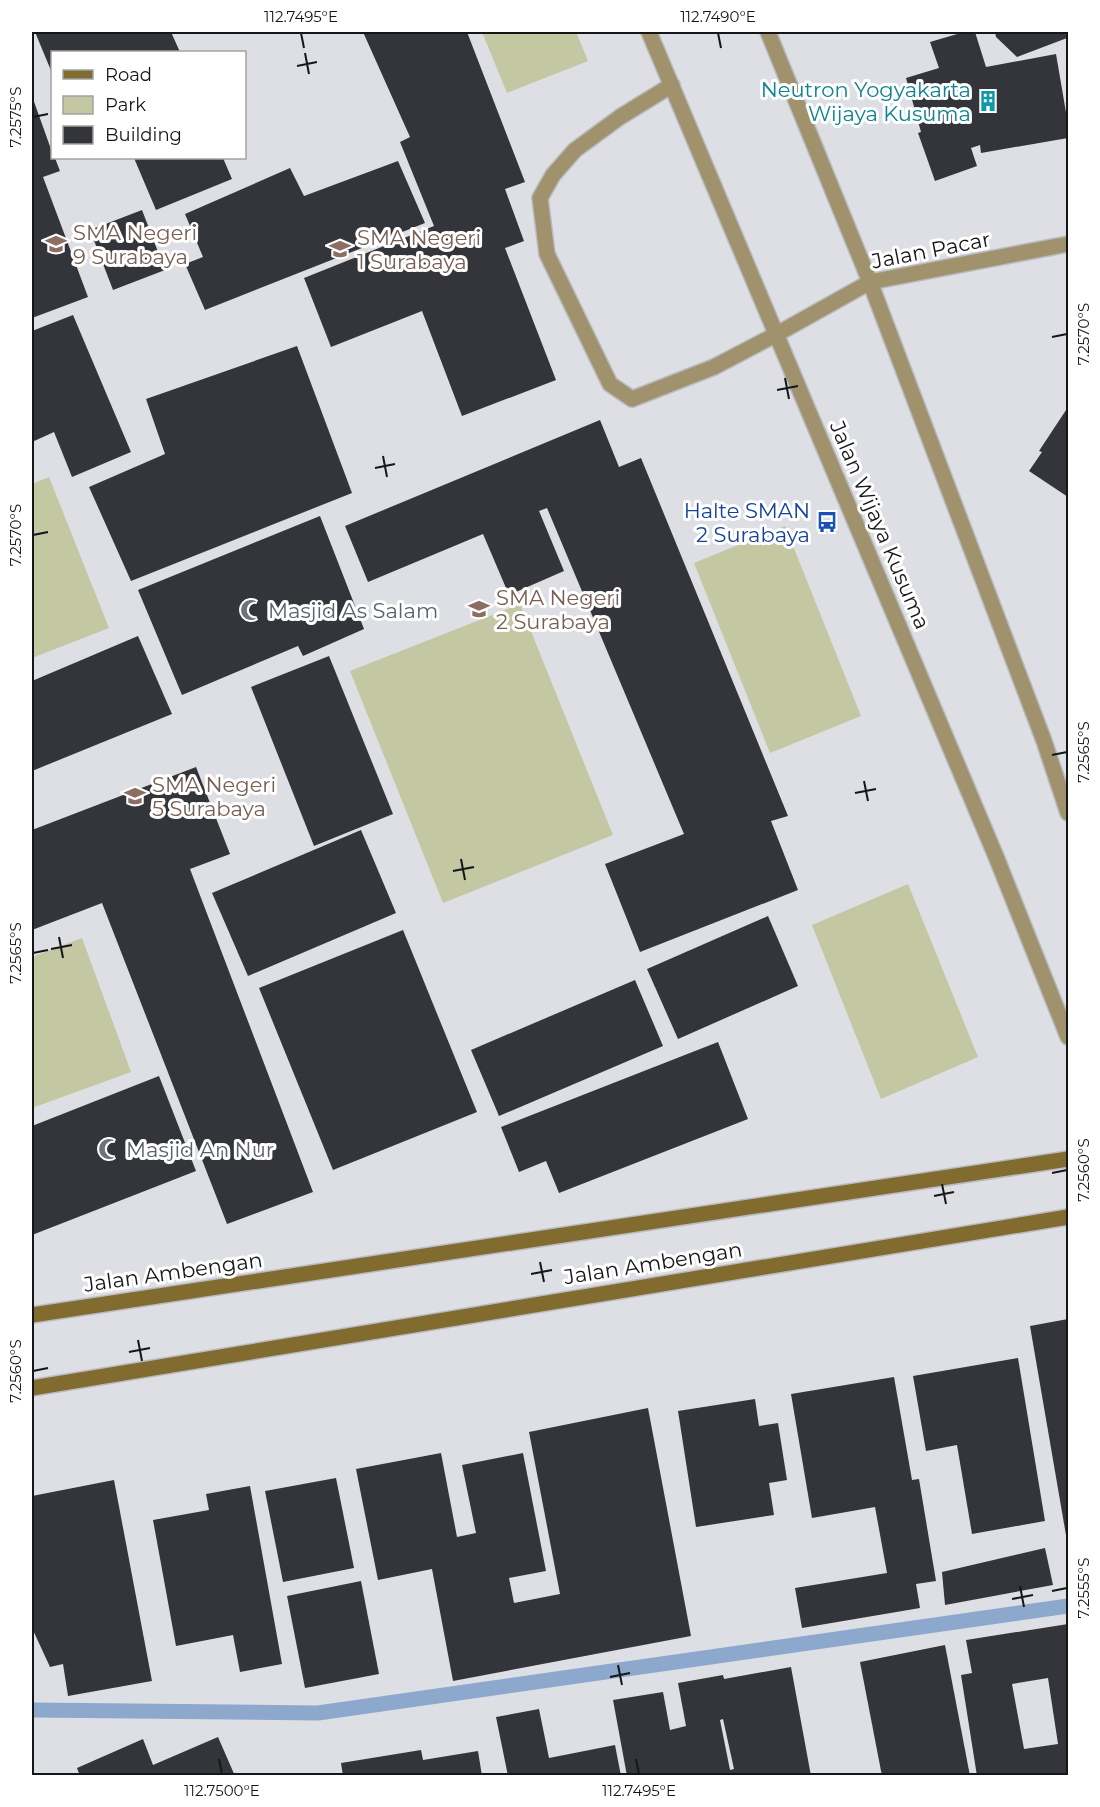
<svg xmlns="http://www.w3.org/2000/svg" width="1100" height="1807" font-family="Montserrat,sans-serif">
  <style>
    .green { fill: #c3c7a2 }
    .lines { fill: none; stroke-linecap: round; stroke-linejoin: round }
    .stream { stroke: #8ca8cd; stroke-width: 15 }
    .building { fill: #34353a; fill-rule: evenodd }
    .service-casing { stroke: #babbc0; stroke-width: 18 }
    .minor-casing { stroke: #babbc0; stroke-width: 18 }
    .tertiary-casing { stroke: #babbc0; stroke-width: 18 }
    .secondary-casing { stroke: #babbc0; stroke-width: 18 }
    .service { stroke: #a0926c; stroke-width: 15 }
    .minor { stroke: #a0926c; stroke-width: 15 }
    .tertiary { stroke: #a0926c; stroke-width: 15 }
    .secondary { stroke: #816b2f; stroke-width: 15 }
    .ticks { fill: none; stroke: #151618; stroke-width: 2 }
    .labels { text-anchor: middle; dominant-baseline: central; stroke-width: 6; stroke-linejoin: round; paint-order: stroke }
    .culture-label { font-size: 21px; fill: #0d838f; stroke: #fff; text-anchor: end }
    .education-label { font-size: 21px; fill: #785e54; stroke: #fff; text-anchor: start }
    .street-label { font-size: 21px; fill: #151618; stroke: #fff }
    .transit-label { font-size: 21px; fill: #164399; stroke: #fff; text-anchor: end }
    .worship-label { font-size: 21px; fill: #5b616d; stroke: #fff; text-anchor: start }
    .neatline { fill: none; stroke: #151618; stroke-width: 2 }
    .ticks-label { font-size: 15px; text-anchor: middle; fill: #151618 }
  </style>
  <rect width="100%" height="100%" fill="#dedfe5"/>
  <!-- green -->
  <g class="green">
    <path d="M482,32H576L588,61L507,93Z"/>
    <path d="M49,477L109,628L32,658V484Z"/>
    <path d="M785,526L861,716L770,753L694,563Z"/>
    <path d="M520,604L613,835L443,903L350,671Z"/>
    <path d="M908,884L978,1057L881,1099L812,925Z"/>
    <path d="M82,938L131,1072L32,1108V957Z"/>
  </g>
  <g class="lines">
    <!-- stream -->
    <path class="stream" d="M32,1710L318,1713L1068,1606"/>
  </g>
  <!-- building -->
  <g class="building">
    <path d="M35,32H171L180,52H52V73Z"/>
    <path d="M363,32H467L525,182L505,189L524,241L505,248L556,380L462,416L422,311L331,347L304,278L434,226L400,142L410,137Z"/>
    <path d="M964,32H975L986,67L1056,54L1068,124V138L981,153L980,145L971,148L977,166L935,181L918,133L921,132L906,78L939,68L930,42Z"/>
    <path d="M995,32H1065L1067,38L1017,57L996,37Z"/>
    <path d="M32,96L52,152V158H55L60,171L43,177L88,297L32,318Z"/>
    <path d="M134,158H223L232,179L156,210Z"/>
    <path d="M398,161L425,223L205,310L185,264L203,257L185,214L290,168L304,196Z"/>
    <path d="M142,210L165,270L113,290L90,230Z"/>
    <path d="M73,315L131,452L72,477L54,432L32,442V331Z"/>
    <path d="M297,346L352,493L131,581L89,487L165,454L146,399Z"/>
    <path d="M1068,407V497L1029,471L1042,452L1039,451Z"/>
    <path d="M600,420L619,467L641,458L788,816L771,821L798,890L640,952L605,864L684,834L547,508L539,511L564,571L509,595L483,534L368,582L345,526Z"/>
    <path d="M320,516L364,629L303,656L298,646L182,695L138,590Z"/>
    <path d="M138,636L172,714L32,771V681Z"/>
    <path d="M329,656L393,814L314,846L251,687Z"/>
    <path d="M196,767L230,854L190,869L313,1192L227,1224L102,903L32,930V830Z"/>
    <path d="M361,830L396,913L248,976L212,893Z"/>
    <path d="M768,916L798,986L678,1039L647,969Z"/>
    <path d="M403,930L477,1112L333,1170L259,988Z"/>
    <path d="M635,980L663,1046L499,1116L471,1050Z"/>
    <path d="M718,1042L748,1119L559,1193L546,1161L519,1172L501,1127Z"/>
    <path d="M159,1076L196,1171L32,1235V1126Z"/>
    <path d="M1068,1319V1541H1067L1030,1326Z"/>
    <path d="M1018,1358L1045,1521L972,1534L957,1445L926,1451L913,1376Z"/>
    <path d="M894,1377L912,1480L919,1479L936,1581L916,1584L920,1608L802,1628L795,1588L887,1573L875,1507L812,1518L791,1394Z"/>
    <path d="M755,1399L759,1426L778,1423L787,1480L769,1483L774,1515L696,1527L678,1411Z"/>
    <path d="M648,1408L691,1636L453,1681L432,1569L378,1580L356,1469L441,1453L457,1537L476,1533L462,1465L523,1453L546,1571L509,1578L514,1603L560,1594L529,1432Z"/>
    <path d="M336,1478L354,1568L283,1582L265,1491Z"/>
    <path d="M114,1480L152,1681L68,1696L63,1664L50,1667L32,1628V1496Z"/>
    <path d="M250,1486L282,1664L240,1672L233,1635L176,1646L153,1520L209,1510L206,1494Z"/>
    <path d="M1045,1548L1053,1585L945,1605L942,1572Z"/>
    <path d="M361,1581L379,1674L305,1688L287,1596Z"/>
    <path d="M1068,1624V1776H977L961,1675L972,1673L966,1640ZM1048,1678L1058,1744L1024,1749L1012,1684Z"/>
    <path d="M945,1645L970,1776H882L860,1662Z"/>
    <path d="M791,1667L811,1776H627L613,1700L663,1692L670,1730L686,1726L678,1683L723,1675L724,1679ZM723,1719L734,1769L730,1770L720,1720Z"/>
    <path d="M539,1709L549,1758L615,1745L621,1776H508L496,1717Z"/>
    <path d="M218,1737L235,1776H80L77,1768L143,1739L153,1765Z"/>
    <path d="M421,1750L423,1760L478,1751L482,1776H343L341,1763Z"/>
  </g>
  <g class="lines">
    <defs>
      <path id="service" d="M672,85L620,117L575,150L553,175L540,198L547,254L610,384L632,399L714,367L777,334"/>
      <path id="minor" d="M777,334L870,282L1068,244"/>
      <g id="tertiary">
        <path d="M649,32L997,859L1068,1037"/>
        <path d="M768,32L870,282L1044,741L1068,813"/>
      </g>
      <g id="secondary">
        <path d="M32,1315L1068,1159"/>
        <path d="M32,1388L1068,1217"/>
      </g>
    </defs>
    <!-- service casing -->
    <use href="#service" class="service-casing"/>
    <!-- minor casing -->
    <use href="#minor" class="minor-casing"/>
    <!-- tertiary casing -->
    <use href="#tertiary" class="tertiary-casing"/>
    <!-- secondary casing -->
    <use href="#secondary" class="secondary-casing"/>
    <!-- service -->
    <use href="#service" class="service"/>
    <!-- minor -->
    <use href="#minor" class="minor"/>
    <!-- tertiary -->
    <use href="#tertiary" class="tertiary"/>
    <!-- secondary -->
    <use href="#secondary" class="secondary"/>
  </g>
  <!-- ticks -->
  <path class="ticks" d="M301,33L304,48M718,33L721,48M305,53L309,74M297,66L317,62M33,117L48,114M1052,337L1067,334M785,378L789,399M777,390L798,386M383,456L387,477M375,468L395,464M33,535L48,532M1052,755L1067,752M864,781L868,801M855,793L876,789M461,859L465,880M453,871L474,867M59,937L63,958M51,949L72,945M33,953L48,950M1052,1173L1067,1170M942,1184L946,1204M934,1196L954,1192M540,1262L544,1282M531,1274L552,1270M138,1340L142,1361M129,1352L150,1348M33,1371L48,1368M1020,1586L1024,1607M1052,1591L1067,1588M1012,1599L1033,1595M618,1665L622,1685M610,1677L630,1673M219,1759L222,1774M636,1759L639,1774"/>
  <!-- icons -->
  <defs>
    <symbol id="building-bare" viewBox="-9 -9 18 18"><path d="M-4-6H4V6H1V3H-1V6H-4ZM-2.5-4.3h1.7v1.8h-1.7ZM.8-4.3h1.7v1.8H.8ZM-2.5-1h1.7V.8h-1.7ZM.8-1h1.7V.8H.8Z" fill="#0f9aa8" stroke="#fff" stroke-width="2.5" paint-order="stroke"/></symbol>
    <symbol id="school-bare" viewBox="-9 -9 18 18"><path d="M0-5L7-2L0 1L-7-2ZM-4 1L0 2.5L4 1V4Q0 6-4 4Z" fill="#8d6e63" stroke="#fff" stroke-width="2.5" paint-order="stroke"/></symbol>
    <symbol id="bus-bare" viewBox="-9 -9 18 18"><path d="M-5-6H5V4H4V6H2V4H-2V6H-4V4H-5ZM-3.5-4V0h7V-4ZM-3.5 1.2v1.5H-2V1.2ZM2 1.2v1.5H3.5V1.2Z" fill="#1a4fb4" stroke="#fff" stroke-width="2.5" paint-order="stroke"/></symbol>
    <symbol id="mosque-bare" viewBox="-9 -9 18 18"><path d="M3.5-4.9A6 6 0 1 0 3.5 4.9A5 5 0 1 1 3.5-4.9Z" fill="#6b7280" stroke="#fff" stroke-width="2.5" paint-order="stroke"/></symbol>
  </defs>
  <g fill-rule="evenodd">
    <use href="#building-bare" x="973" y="86" width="30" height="30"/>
    <use href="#school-bare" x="41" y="229" width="30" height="30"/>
    <use href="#school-bare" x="325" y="234" width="30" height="30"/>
    <use href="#bus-bare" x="812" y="507" width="30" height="30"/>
    <use href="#school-bare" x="464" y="594" width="30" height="30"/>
    <use href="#mosque-bare" x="236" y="595" width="30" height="30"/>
    <use href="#school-bare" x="120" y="781" width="30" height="30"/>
    <use href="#mosque-bare" x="94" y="1134" width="30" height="30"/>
  </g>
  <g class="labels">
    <!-- culture labels -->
    <g class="culture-label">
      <text x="971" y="89">Neutron Yogyakarta<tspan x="971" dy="24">Wijaya Kusuma</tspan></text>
    </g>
    <!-- education labels -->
    <g class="education-label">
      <text x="73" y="232">SMA Negeri<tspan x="73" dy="24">9 Surabaya</tspan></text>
      <text x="357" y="237">SMA Negeri<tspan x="357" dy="24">1 Surabaya</tspan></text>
      <text x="496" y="597">SMA Negeri<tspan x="496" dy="24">2 Surabaya</tspan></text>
      <text x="152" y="784">SMA Negeri<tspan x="152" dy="24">5 Surabaya</tspan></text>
    </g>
    <!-- street labels -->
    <g class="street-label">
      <text transform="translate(931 250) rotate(-11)">Jalan Pacar</text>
      <text transform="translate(880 525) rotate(67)">Jalan Wijaya Kusuma</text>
      <text transform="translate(653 1263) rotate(-9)">Jalan Ambengan</text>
      <text transform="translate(173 1272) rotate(-8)">Jalan Ambengan</text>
    </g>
    <!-- transit labels -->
    <g class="transit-label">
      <text x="810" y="510">Halte SMAN<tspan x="810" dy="24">2 Surabaya</tspan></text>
    </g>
    <!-- worship labels -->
    <g class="worship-label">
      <text x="268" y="610">Masjid As Salam</text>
      <text x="126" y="1149">Masjid An Nur</text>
    </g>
  </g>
  <!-- border -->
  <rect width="1100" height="1807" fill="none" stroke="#ffffff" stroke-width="66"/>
  <!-- legend -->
  <rect x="51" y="51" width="195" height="108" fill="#ffffff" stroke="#a1a2a3" stroke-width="1.5"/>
  <rect x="63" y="70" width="30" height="9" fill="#816b2f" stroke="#a1a2a3" stroke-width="1.5"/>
  <text x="105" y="81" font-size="18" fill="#151618">Road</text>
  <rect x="63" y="96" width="30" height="18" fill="#c3c7a2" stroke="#a1a2a3" stroke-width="1.5"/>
  <text x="105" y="111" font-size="18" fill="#151618">Park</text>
  <rect x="63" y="126" width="30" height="18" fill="#34353a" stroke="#a1a2a3" stroke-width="1.5"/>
  <text x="105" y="141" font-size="18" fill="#151618">Building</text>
  <rect x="33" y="33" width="1034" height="1741" class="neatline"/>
  <g class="ticks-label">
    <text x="301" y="22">112.7495°E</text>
    <text x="718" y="22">112.7490°E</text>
    <text transform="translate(16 117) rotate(-90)" y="5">7.2575°S</text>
    <text transform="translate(1084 334) rotate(-90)" y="5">7.2570°S</text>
    <text transform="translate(16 535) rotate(-90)" y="5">7.2570°S</text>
    <text transform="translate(1084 752) rotate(-90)" y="5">7.2565°S</text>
    <text transform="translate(16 953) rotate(-90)" y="5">7.2565°S</text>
    <text transform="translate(1084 1170) rotate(-90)" y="5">7.2560°S</text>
    <text transform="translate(16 1371) rotate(-90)" y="5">7.2560°S</text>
    <text transform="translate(1084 1588) rotate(-90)" y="5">7.2555°S</text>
    <text x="222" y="1796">112.7500°E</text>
    <text x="639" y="1796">112.7495°E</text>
  </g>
</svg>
